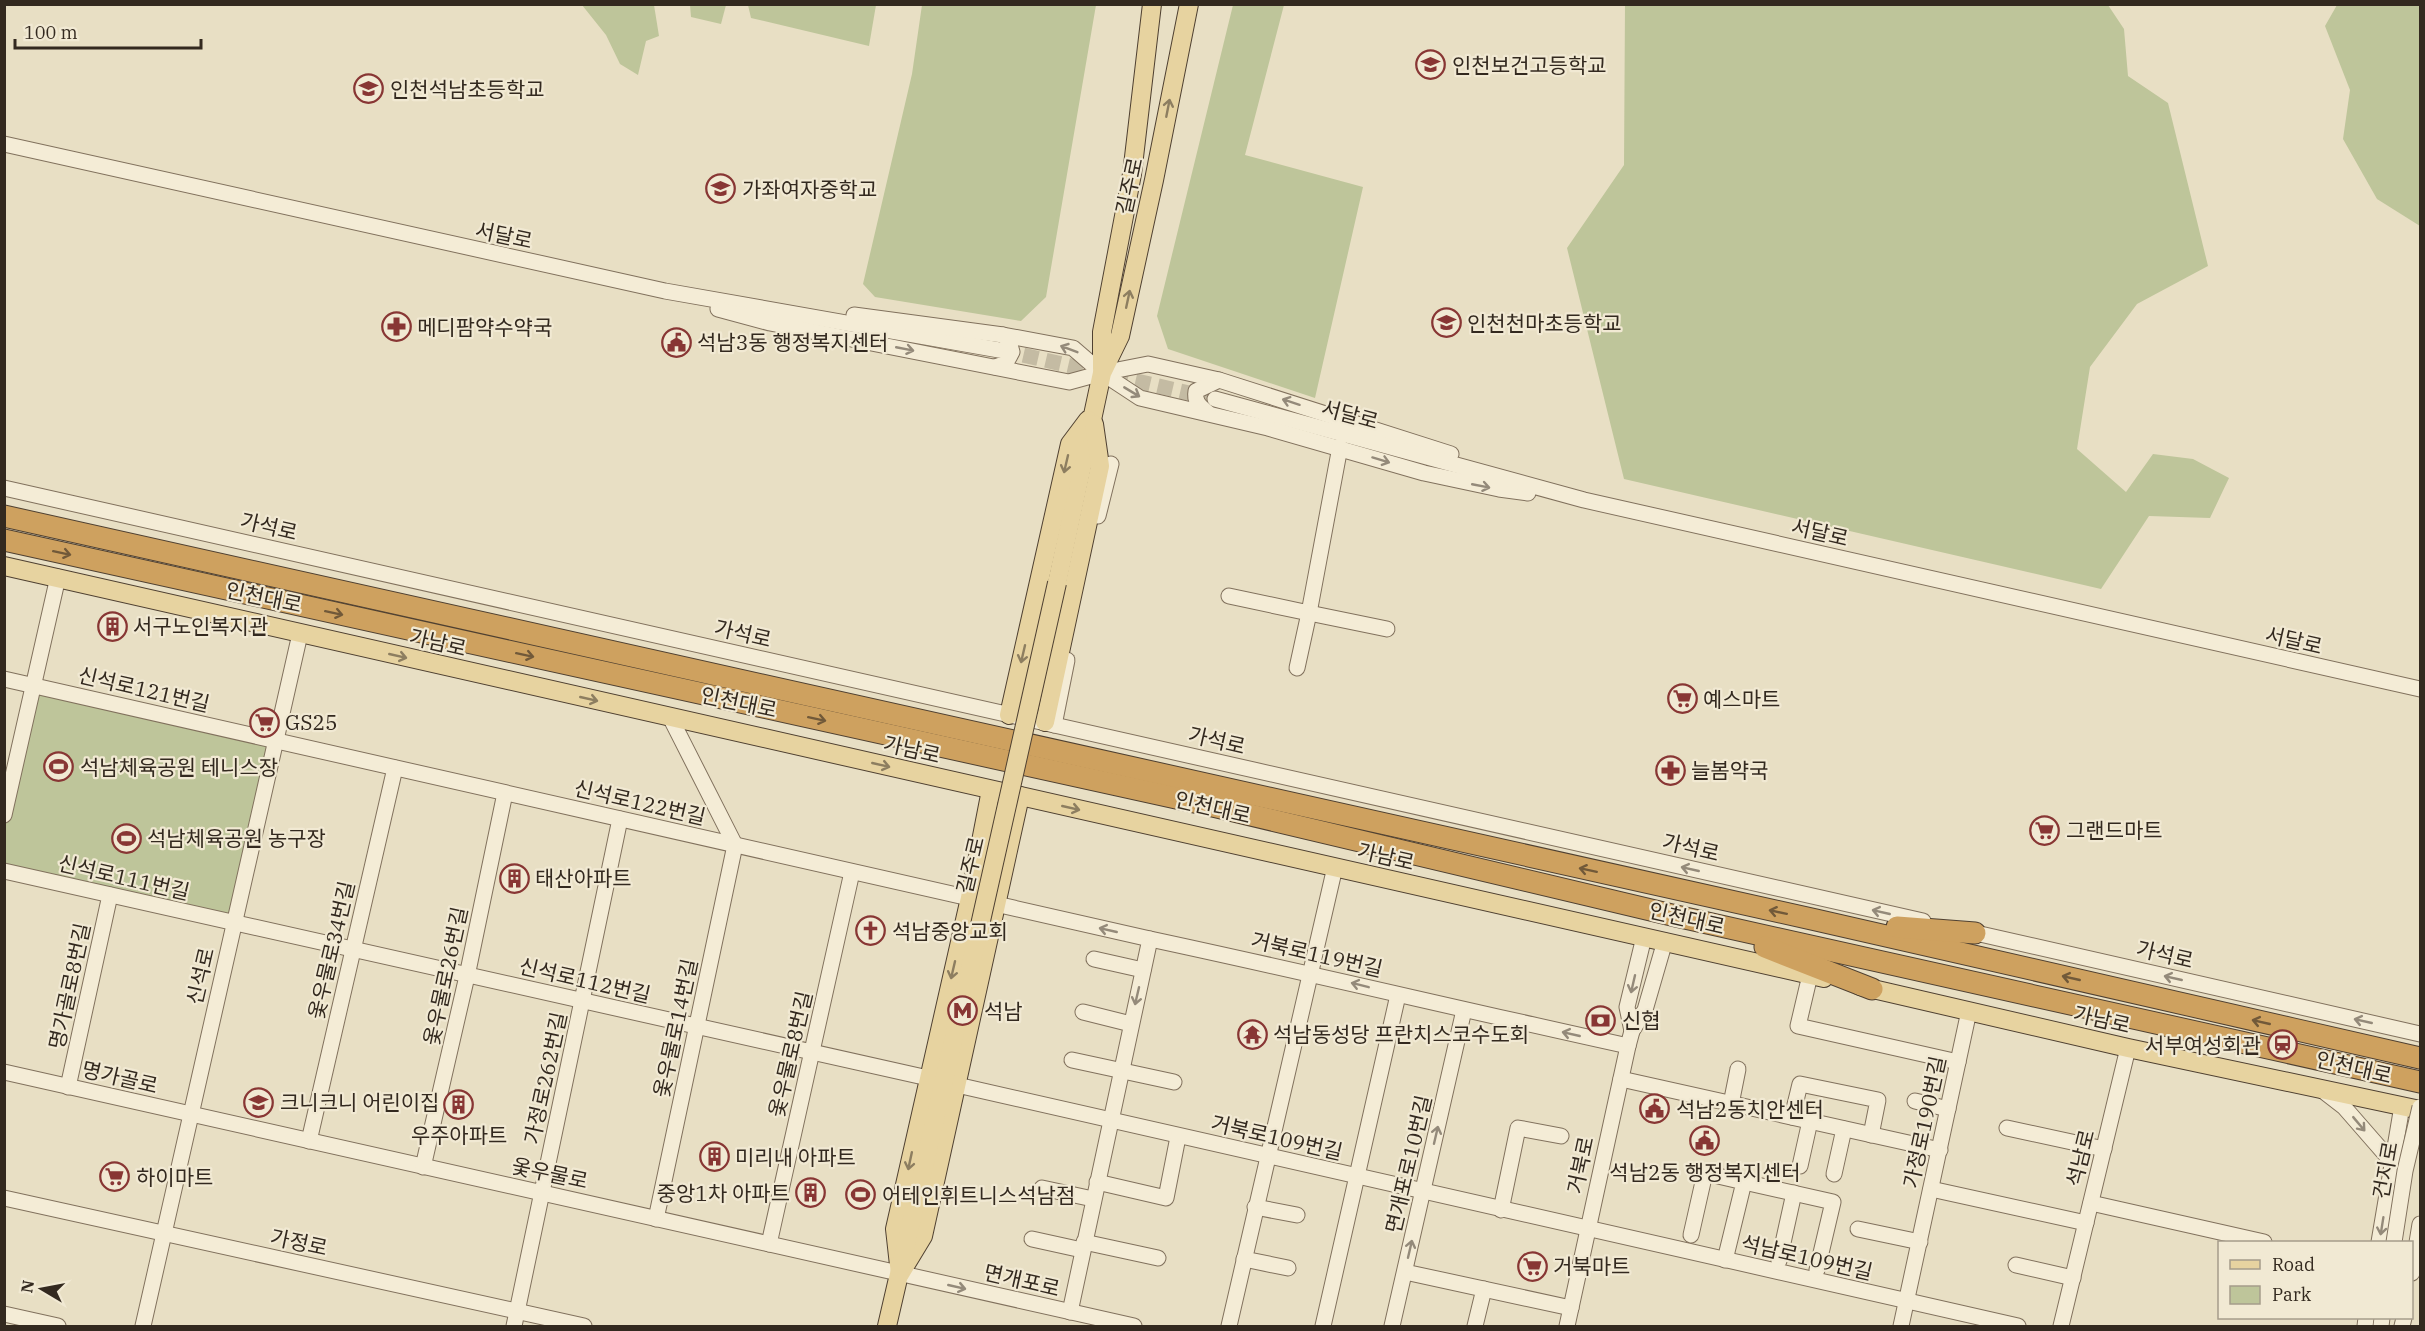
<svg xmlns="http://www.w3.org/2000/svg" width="2425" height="1331" font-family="'IBM Plex Serif','Noto Sans KR',serif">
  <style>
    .green { fill: #bec59a }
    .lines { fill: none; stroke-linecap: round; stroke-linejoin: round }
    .minor-tunnel { stroke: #c4bba3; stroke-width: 15; stroke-dasharray: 15 8; stroke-linecap: butt }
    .minor-casing { stroke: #81715d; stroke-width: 17 }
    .major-casing { stroke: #4f4031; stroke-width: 20 }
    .highway-casing { stroke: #4f4031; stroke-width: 23 }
    .minor { stroke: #f4ecd6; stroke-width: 15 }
    .major { stroke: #e7d3a0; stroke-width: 18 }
    .highway { stroke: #cea15f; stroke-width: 21 }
    .minor-bridge-casing { stroke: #81715d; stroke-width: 17; stroke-linecap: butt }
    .major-bridge-casing { stroke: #4f4031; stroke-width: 20; stroke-linecap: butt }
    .minor-bridge { stroke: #f4ecd6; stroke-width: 15 }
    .major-bridge { stroke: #e7d3a0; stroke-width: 18 }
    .oneway { stroke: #8d7e60 }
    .oneway2 { stroke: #948a7a }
    .oneway3 { stroke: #715939 }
    .labels { text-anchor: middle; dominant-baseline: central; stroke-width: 4.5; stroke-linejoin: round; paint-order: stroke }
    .poi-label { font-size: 21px; fill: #33291f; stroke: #f1e9d3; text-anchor: start }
    .street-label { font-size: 21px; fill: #33291f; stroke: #f1e9d3 }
  </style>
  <rect width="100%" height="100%" fill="#e8dfc4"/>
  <!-- green -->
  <g class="green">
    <path d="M582,5H654L659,36L646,41L638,75L620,64L606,35Z"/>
    <path d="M690,5V4L726,5L721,24L691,17Z"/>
    <path d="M748,5H876L869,46L751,18Z"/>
    <path d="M922,5H1096L1046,297L1021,321L875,297L863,284L912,74Z"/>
    <path d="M1233,5H1284L1245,155L1363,187L1315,398L1168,349L1157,316Z"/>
    <path d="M1625,5H2108L2124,29L2128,76L2168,103L2208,266L2137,304L2090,367L2077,449L2126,492L2153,454L2193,459L2229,478L2210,518L2149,516L2101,589L1624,479L1567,248L1624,165Z"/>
    <path d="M2337,5H2420V226L2377,199L2343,139L2350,90L2325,26Z"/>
    <path d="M33,686L275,740L234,923L5,871V815Z"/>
  </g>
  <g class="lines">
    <!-- minor-tunnel -->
    <path class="minor-tunnel" d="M1001,350L1215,399"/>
    <defs>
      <g id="minor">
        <path d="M4,144L665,291L999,350"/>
        <path d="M718,309L770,323L1069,382L1102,373L1140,398L1268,428L1424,473L1499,489L1528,493"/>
        <path d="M854,315L1003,335L1073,348L1102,373L1148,364L1219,380L1451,454"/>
        <path d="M995,367L1006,363L1012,352L1009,341L1003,335"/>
        <path d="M1215,399L1584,500L2420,689"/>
        <path d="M1208,413C1200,406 1194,402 1196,391L1219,380"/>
        <path d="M4,488L1923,921"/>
        <path d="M1098,516L1111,464"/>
        <path d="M1229,596L1309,613L1340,447"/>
        <path d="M1297,668L1309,613L1387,629"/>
        <path d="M4,679L1150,939C1309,973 1468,1011 1628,1046"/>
        <path d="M1054,725L1067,660"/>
        <path d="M4,815L58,577"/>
        <path d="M4,871L928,1078"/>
        <path d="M1967,931L2420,1034"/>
        <path d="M1094,959L1143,970"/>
        <path d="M1810,975L1798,1026L1958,1062"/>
        <path d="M1083,1012L1131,1024"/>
        <path d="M1632,1031L1627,1007L1644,937"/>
        <path d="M1072,1060L1174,1082"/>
        <path d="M4,1072L1134,1326"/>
        <path d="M1621,1079L1940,1150"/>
        <path d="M957,1085L2018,1326"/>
        <path d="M68,1087L110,895"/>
        <path d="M2322,1090L2344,1107L2392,1162"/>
        <path d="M1915,1101L1948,1109"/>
        <path d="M1731,1104L1738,1069"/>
        <path d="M1792,1117L1800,1084L1878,1100L1871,1135"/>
        <path d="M2007,1128L2104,1149"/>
        <path d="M309,1141L395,768"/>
        <path d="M1800,1166L1810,1121"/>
        <path d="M423,1167L467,976L505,793"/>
        <path d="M1834,1174L1844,1129"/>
        <path d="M1097,1182L1166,1198L1178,1137"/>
        <path d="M1744,1182L1833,1202L1817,1270"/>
        <path d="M1042,1188L1093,1199"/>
        <path d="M1931,1189L2086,1223"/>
        <path d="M4,1198L584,1326"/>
        <path d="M2091,1203L2264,1242"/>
        <path d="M1255,1207L1297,1215"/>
        <path d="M1501,1210L1518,1128L1561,1136"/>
        <path d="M656,1219L735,845L670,717"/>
        <path d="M1858,1229L1920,1242"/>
        <path d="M1691,1235L1705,1173L1744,1182L1725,1260"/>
        <path d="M1032,1239L1082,1250"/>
        <path d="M1084,1242L1158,1258"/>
        <path d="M2379,1242L2402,1106"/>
        <path d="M769,1244L852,872"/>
        <path d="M1244,1259L1288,1268"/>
        <path d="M1779,1261L1794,1193"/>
        <path d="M2016,1265L2073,1278"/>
        <path d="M1405,1272L1571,1308"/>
        <path d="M2412,1273L2420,1224"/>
        <path d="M1070,1312L1150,939"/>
        <path d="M4,1314L58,1326"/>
        <path d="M143,1326L300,634"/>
        <path d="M514,1326L620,819"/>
        <path d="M1229,1326L1335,867"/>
        <path d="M1323,1326L1398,995"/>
        <path d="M1392,1326L1464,1010"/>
        <path d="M1475,1326L1484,1289"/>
        <path d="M1567,1326L1628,1046L1632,1031L1645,1010L1665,941"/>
        <path d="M1901,1326L1969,1011"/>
        <path d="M2061,1326L2128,1048"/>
        <path d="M2365,1326L2366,1318"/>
        <path d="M2381,1326L2382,1318"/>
        <path d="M2402,1326L2404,1318"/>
      </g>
      <g id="major">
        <path d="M1102,369V332L1132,174L1152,4"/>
        <path d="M4,566L1824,978"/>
        <path d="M1057,583L1102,373L1120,336L1154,180L1189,4"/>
        <path d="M1009,715L1070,444L1088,420"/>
        <path d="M1045,722L1100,466L1094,424"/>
        <path d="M991,790L970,898L895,1229L900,1274L923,1236L1020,796"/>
        <path d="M1860,986L2128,1048L2420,1110"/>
        <path d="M887,1326L980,925"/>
      </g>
      <g id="highway">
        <path d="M4,516L1816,920L2420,1058"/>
        <path d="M4,540L1217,807L1676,916L2420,1082"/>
        <path d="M1897,927L1975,933"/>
        <path d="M1765,947L1872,989"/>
      </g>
    </defs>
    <!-- minor casing -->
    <use href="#minor" class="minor-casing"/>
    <!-- major casing -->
    <use href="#major" class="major-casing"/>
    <!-- highway casing -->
    <use href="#highway" class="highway-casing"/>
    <!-- minor -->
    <use href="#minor" class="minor"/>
    <!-- major -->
    <use href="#major" class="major"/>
    <!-- highway -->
    <use href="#highway" class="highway"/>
    <defs>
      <path id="minor-bridge" d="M2394,1242L2405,1171L2420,1107"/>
      <path id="major-bridge" d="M980,925L1057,583"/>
    </defs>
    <!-- minor-bridge casing -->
    <use href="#minor-bridge" class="minor-bridge-casing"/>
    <!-- major-bridge casing -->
    <use href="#major-bridge" class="major-bridge-casing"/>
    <!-- minor-bridge -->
    <use href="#minor-bridge" class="minor-bridge"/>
    <!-- major-bridge -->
    <use href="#major-bridge" class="major-bridge"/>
  </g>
  <!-- one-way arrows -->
  <defs><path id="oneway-shaft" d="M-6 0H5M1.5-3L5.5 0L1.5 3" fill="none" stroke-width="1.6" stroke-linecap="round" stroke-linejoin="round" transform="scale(1.5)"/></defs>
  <g class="oneway">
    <use href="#oneway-shaft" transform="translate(1168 108) rotate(-79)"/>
    <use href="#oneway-shaft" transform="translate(1128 299) rotate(-78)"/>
    <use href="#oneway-shaft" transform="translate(1066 464) rotate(103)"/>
    <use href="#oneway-shaft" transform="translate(1023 654) rotate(103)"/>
    <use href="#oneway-shaft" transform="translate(398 656) rotate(13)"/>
    <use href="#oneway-shaft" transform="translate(589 699) rotate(13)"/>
    <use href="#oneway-shaft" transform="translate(881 765) rotate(13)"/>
    <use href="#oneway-shaft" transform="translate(1071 808) rotate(13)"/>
    <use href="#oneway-shaft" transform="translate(953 970) rotate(103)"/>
    <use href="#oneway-shaft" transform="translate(910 1161) rotate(102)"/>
  </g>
  <g class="oneway2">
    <use href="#oneway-shaft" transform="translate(905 349) rotate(11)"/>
    <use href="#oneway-shaft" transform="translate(1069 349) rotate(-159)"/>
    <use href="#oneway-shaft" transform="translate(1132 392) rotate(31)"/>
    <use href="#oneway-shaft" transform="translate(1291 402) rotate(-162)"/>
    <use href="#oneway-shaft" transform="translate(1381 460) rotate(17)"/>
    <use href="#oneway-shaft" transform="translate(1481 486) rotate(11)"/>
    <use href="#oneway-shaft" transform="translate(1690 869) rotate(-167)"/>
    <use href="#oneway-shaft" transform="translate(1881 912) rotate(-167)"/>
    <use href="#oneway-shaft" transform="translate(1108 930) rotate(-167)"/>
    <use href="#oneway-shaft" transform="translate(2173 978) rotate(-167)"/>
    <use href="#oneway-shaft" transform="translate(1633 984) rotate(103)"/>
    <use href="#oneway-shaft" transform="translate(1360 985) rotate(-166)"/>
    <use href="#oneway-shaft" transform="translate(1137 996) rotate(103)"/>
    <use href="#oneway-shaft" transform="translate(2363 1021) rotate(-167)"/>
    <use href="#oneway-shaft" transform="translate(1571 1034) rotate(-167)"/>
    <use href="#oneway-shaft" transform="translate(2359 1124) rotate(50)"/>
    <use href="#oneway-shaft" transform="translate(1436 1135) rotate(-77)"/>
    <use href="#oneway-shaft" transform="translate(2382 1226) rotate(99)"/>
    <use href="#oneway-shaft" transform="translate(1410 1249) rotate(-77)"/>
    <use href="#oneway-shaft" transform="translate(957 1287) rotate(13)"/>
  </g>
  <g class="oneway3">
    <use href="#oneway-shaft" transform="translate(62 553) rotate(12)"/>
    <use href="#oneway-shaft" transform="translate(334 613) rotate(12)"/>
    <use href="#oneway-shaft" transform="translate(525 655) rotate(12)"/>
    <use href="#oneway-shaft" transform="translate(817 719) rotate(12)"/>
    <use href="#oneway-shaft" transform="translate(1588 870) rotate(-168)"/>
    <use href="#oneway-shaft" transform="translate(1778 912) rotate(-168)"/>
    <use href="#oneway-shaft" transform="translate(2071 978) rotate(-167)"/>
    <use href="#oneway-shaft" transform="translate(2261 1022) rotate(-167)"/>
  </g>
  <!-- icons -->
  <defs>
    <symbol id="school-ring" viewBox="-11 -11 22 22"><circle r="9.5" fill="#f1e9d3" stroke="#883634" stroke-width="1.5"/><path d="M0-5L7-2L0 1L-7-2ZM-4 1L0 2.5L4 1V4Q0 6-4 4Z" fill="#883634"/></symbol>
    <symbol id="pharmacy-ring" viewBox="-11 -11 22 22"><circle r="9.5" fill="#f1e9d3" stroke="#883634" stroke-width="1.5"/><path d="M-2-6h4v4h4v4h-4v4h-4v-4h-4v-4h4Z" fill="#883634"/></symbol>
    <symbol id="civic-ring" viewBox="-11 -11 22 22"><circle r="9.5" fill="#f1e9d3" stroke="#883634" stroke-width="1.5"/><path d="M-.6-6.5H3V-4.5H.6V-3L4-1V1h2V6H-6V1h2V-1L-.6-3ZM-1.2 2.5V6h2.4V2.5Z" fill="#883634"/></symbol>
    <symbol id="building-ring" viewBox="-11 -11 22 22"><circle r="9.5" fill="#f1e9d3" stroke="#883634" stroke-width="1.5"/><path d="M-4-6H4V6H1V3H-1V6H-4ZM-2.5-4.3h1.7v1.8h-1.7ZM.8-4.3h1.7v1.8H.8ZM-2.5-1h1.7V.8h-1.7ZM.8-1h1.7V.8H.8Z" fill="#883634"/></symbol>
    <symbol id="supermarket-ring" viewBox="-11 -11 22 22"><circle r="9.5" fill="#f1e9d3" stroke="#883634" stroke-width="1.5"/><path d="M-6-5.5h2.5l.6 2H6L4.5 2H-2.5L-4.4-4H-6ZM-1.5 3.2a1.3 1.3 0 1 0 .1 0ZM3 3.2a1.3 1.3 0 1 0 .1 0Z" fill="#883634"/></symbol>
    <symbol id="stadium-ring" viewBox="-11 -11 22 22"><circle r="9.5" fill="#f1e9d3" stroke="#883634" stroke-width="1.5"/><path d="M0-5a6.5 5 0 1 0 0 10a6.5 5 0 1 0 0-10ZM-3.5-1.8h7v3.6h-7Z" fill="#883634"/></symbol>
    <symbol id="church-ring" viewBox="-11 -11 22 22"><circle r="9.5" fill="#f1e9d3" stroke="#883634" stroke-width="1.5"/><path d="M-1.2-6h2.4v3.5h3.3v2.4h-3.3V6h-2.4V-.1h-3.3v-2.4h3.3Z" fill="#883634"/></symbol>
    <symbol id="metro-ring" viewBox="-11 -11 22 22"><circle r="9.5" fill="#f1e9d3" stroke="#883634" stroke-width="1.5"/><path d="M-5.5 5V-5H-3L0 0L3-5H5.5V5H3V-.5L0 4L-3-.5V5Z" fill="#883634"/></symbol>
    <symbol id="bank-ring" viewBox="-11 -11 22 22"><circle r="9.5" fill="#f1e9d3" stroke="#883634" stroke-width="1.5"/><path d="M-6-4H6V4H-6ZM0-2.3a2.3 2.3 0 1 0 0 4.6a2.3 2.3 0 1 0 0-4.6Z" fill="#883634"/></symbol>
    <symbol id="temple-ring" viewBox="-11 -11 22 22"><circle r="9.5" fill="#f1e9d3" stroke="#883634" stroke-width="1.5"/><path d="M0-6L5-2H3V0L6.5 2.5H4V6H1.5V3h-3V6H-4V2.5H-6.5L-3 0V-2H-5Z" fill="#883634"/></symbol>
    <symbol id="station-ring" viewBox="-11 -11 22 22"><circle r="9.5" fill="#f1e9d3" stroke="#883634" stroke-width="1.5"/><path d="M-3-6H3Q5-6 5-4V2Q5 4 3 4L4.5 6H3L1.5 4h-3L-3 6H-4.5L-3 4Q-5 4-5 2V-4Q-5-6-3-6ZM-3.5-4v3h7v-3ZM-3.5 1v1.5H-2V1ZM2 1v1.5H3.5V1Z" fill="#883634"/></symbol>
  </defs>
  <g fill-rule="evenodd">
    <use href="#school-ring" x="1414" y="48" width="33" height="33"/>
    <use href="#school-ring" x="352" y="72" width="33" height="33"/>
    <use href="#school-ring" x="704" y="172" width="33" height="33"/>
    <use href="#school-ring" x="1430" y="306" width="33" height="33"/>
    <use href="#pharmacy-ring" x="380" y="310" width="33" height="33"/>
    <use href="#civic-ring" x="660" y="326" width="33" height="33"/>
    <use href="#building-ring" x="96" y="610" width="33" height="33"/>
    <use href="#supermarket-ring" x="1666" y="682" width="33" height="33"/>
    <use href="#supermarket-ring" x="248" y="706" width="33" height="33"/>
    <use href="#stadium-ring" x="42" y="750" width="33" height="33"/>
    <use href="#pharmacy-ring" x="1654" y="754" width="33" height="33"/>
    <use href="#supermarket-ring" x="2028" y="814" width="33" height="33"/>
    <use href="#stadium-ring" x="110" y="822" width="33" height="33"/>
    <use href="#building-ring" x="498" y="862" width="33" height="33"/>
    <use href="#church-ring" x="854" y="914" width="33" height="33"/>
    <use href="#metro-ring" x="946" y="994" width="33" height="33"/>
    <use href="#bank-ring" x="1584" y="1004" width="33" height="33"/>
    <use href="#temple-ring" x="1236" y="1018" width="33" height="33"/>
    <use href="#station-ring" x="2266" y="1028" width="33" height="33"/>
    <use href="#school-ring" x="242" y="1086" width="33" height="33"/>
    <use href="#building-ring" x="442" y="1088" width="33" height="33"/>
    <use href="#civic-ring" x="1638" y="1092" width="33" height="33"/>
    <use href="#civic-ring" x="1688" y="1124" width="33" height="33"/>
    <use href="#building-ring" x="698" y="1140" width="33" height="33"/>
    <use href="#supermarket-ring" x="98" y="1160" width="33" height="33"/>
    <use href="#building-ring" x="794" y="1176" width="33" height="33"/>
    <use href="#stadium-ring" x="844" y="1178" width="33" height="33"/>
    <use href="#supermarket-ring" x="1516" y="1250" width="33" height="33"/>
  </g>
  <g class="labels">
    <!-- poi labels -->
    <g class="poi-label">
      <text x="1452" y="65">인천보건고등학교</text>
      <text x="390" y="89">인천석남초등학교</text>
      <text x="742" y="189">가좌여자중학교</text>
      <text x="1467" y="323">인천천마초등학교</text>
      <text x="417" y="327">메디팜약수약국</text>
      <text x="697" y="342">석남3동 행정복지센터</text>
      <text x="133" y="626">서구노인복지관</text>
      <text x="1703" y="699">예스마트</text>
      <text x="285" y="722">GS25</text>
      <text x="80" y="767">석남체육공원 테니스장</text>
      <text x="1691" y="770">늘봄약국</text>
      <text x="2066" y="830">그랜드마트</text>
      <text x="147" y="838">석남체육공원 농구장</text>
      <text x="535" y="878">태산아파트</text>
      <text x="892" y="931">석남중앙교회</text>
      <text x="984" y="1011">석남</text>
      <text x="1622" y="1020">신협</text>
      <text x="1273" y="1034">석남동성당 프란치스코수도회</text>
      <text x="2261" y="1045" text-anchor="end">서부여성회관</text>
      <text x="280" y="1102">크니크니 어린이집</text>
      <text x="1676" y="1109">석남2동치안센터</text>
      <text x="459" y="1135" text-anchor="middle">우주아파트</text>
      <text x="735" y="1157">미리내 아파트</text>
      <text x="1705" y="1172" text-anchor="middle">석남2동 행정복지센터</text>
      <text x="136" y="1177">하이마트</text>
      <text x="790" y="1193" text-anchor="end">중앙1차 아파트</text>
      <text x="882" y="1195">어테인휘트니스석남점</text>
      <text x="1553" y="1266">거북마트</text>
    </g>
    <!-- street labels -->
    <g class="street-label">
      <text transform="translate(1129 186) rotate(-78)">길주로</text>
      <text transform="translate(504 235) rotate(12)">서달로</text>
      <text transform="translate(1350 414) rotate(15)">서달로</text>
      <text transform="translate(269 526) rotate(13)">가석로</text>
      <text transform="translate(1820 532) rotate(13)">서달로</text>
      <text transform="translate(264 597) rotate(12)">인천대로</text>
      <text transform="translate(743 633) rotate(13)">가석로</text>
      <text transform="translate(2294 640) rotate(13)">서달로</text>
      <text transform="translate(438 642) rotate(13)">가남로</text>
      <text transform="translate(144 689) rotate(13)">신석로121번길</text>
      <text transform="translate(739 702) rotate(12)">인천대로</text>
      <text transform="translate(1217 740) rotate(13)">가석로</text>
      <text transform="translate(912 749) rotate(13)">가남로</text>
      <text transform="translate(640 802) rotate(13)">신석로122번길</text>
      <text transform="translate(1213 807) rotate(13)">인천대로</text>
      <text transform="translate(1691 847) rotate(13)">가석로</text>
      <text transform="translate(1386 856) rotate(13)">가남로</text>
      <text transform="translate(970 865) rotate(-77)">길주로</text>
      <text transform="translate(124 877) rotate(13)">신석로111번길</text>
      <text transform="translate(1687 918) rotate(13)">인천대로</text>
      <text transform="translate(331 950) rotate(-77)">옻우물로34번길</text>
      <text transform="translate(1317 954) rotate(13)">거북로119번길</text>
      <text transform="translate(2165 954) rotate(13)">가석로</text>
      <text transform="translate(200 976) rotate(-77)">신석로</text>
      <text transform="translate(445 976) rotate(-78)">옻우물로26번길</text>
      <text transform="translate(585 980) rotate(13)">신석로112번길</text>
      <text transform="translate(69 986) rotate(-78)">명가골로8번길</text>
      <text transform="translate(2102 1019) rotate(13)">가남로</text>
      <text transform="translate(675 1028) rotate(-78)">옻우물로14번길</text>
      <text transform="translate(790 1054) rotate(-77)">옻우물로8번길</text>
      <text transform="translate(2354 1067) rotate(13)">인천대로</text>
      <text transform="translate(120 1077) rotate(13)">명가골로</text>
      <text transform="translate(545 1078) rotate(-78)">가정로262번길</text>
      <text transform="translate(1924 1122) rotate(-78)">가정로190번길</text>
      <text transform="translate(1277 1137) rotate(13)">거북로109번길</text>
      <text transform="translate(2080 1158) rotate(-76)">석남로</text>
      <text transform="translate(1408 1164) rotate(-77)">면개포로10번길</text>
      <text transform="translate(1580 1165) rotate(-78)">거북로</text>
      <text transform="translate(2385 1170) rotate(-80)">건지로</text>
      <text transform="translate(550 1173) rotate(12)">옻우물로</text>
      <text transform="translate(299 1242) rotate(12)">가정로</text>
      <text transform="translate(1807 1257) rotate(13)">석남로109번길</text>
      <text transform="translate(1022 1280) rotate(13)">면개포로</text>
    </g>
  </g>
  <!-- border -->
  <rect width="2425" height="1331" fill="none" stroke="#33291f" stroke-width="12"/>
  <!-- legend -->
  <rect x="2218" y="1241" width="195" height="78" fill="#f1e9d3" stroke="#a59c8b" stroke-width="1.5"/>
  <rect x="2230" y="1260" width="30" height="9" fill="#e7d3a0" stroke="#a59c8b" stroke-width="1.5"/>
  <text x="2272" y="1271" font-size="18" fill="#33291f">Road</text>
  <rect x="2230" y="1286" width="30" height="18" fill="#bec59a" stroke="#a59c8b" stroke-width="1.5"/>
  <text x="2272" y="1301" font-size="18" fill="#33291f">Park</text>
  <!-- north arrow -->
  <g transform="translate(42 1289) rotate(280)" stroke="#f1e9d3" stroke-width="4.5" paint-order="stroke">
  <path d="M0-4.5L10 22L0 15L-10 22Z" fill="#33291f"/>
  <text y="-9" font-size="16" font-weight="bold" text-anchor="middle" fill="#33291f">N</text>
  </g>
  <!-- scale -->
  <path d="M15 39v9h186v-9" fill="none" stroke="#33291f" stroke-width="3"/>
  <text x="24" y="39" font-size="18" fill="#33291f" stroke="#f1e9d3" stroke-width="4.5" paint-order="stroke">100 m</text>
</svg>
